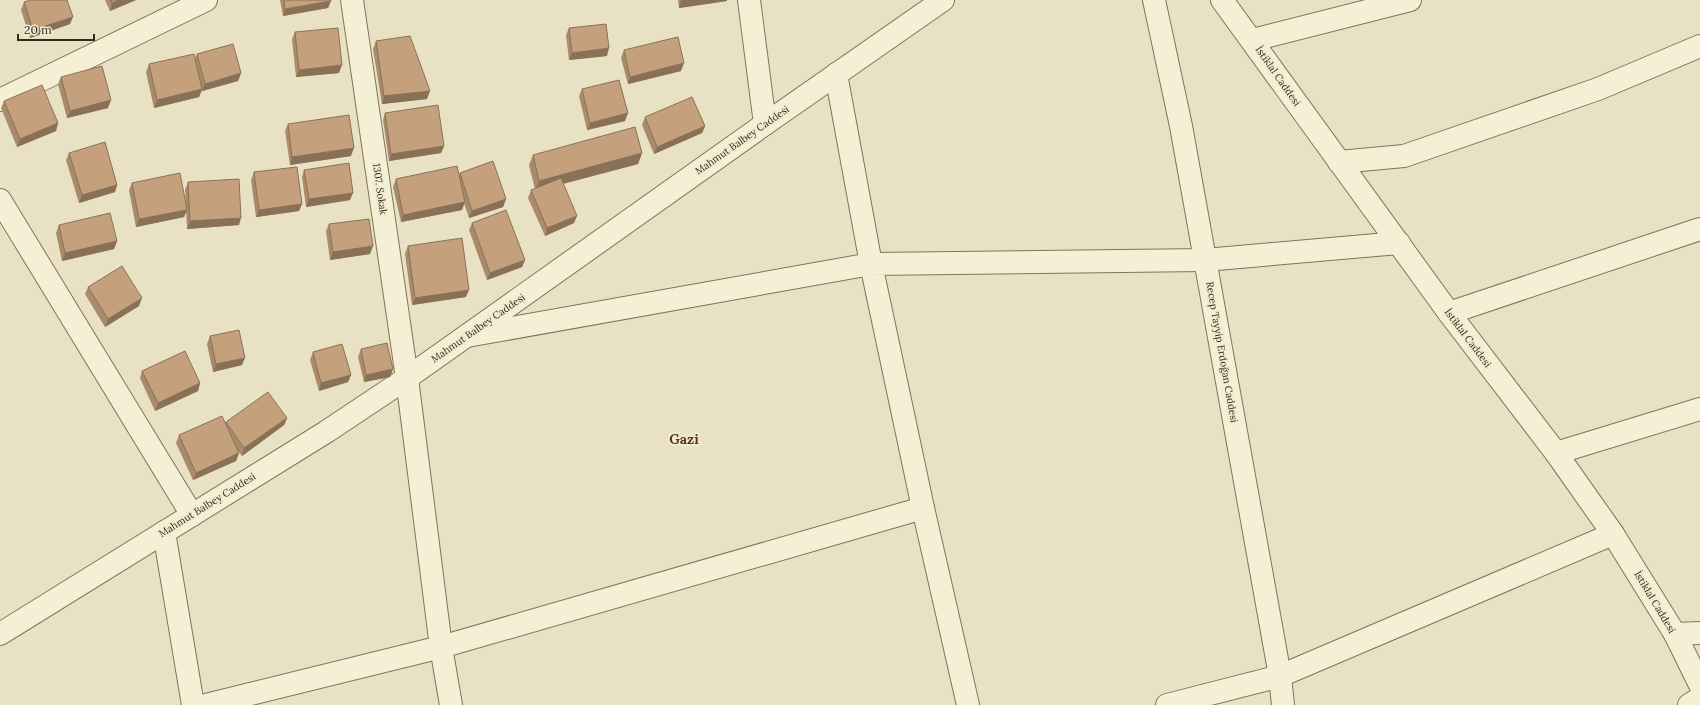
<svg xmlns="http://www.w3.org/2000/svg" width="1700" height="705" font-family="Lora,serif">
  <style>
    .lines { fill: none; stroke-linecap: round; stroke-linejoin: round }
    .minor-casing { stroke: #82735b; stroke-width: 24 }
    .tertiary-casing { stroke: #82735b; stroke-width: 24 }
    .minor { stroke: #f5efd5; stroke-width: 22 }
    .tertiary { stroke: #f5efd5; stroke-width: 22 }
    .wall { fill: #a98a6b }
    .shaded-wall { fill: #897157 }
    .building { fill: #c4a17c; stroke: #897157 }
    .labels { text-anchor: middle; dominant-baseline: central; stroke-width: 4; stroke-linejoin: round; paint-order: stroke }
    .street-label { font-size: 10px; fill: #332a1e; stroke: #f2ebd1 }
    .district-label { font-size: 14px; font-weight: bold; fill: #5c3321; stroke: #f2ebd1 }
  </style>
  <rect width="100%" height="100%" fill="#e9e1c3"/>
  <g class="lines">
    <defs>
      <g id="minor">
        <path d="M352,0L407,378L441,647L451,705"/>
        <path d="M749,0L765,124"/>
        <path d="M1253,40L1410,0"/>
        <path d="M0,100L206,0"/>
        <path d="M1339,162L1404,156L1598,89L1700,46"/>
        <path d="M0,200L192,515"/>
        <path d="M1449,313L1700,229"/>
        <path d="M467,336L871,264L836,74"/>
        <path d="M1556,453L1700,409"/>
        <path d="M164,532L193,705"/>
        <path d="M1675,634L1700,633"/>
        <path d="M206,705L441,647L923,508"/>
        <path d="M968,705L923,508L871,264L1205,260L1399,243"/>
        <path d="M1167,705L1280,676L1613,534"/>
        <path d="M1689,705L1700,698"/>
      </g>
      <g id="tertiary">
        <path d="M1154,0L1181,126L1280,676L1283,705"/>
        <path d="M1222,0L1449,313L1556,453L1613,534L1675,634L1700,685"/>
        <path d="M0,634L326,432L407,378L765,124L943,0"/>
      </g>
    </defs>
    <!-- minor casing -->
    <use href="#minor" class="minor-casing"/>
    <!-- tertiary casing -->
    <use href="#tertiary" class="tertiary-casing"/>
    <!-- minor -->
    <use href="#minor" class="minor"/>
    <!-- tertiary -->
    <use href="#tertiary" class="tertiary"/>
  </g>
  <!-- wall -->
  <g class="wall">
    <path d="M105,0H136L110,11Z"/>
    <path d="M280,0H331L328,8L283,16Z"/>
    <path d="M678,0H727V1L679,8Z"/>
    <path d="M24,2L70,24L30,38L21,10Z"/>
    <path d="M569,28L607,56L569,60L566,35Z"/>
    <path d="M295,32L339,73L296,77L292,39Z"/>
    <path d="M376,41L427,99L382,104L373,49Z"/>
    <path d="M624,50L681,71L628,84L621,58Z"/>
    <path d="M197,54L241,73L238,81L202,91V90L199,97L154,108L146,72L149,64L195,58Z"/>
    <path d="M61,77L108,108L67,118L58,84Z"/>
    <path d="M582,89L625,121L587,130L579,96Z"/>
    <path d="M4,101L58,123L56,131L17,147L1,108Z"/>
    <path d="M385,113L444,146L441,153L389,161L383,120Z"/>
    <path d="M645,117L705,126L702,133L654,154L642,125Z"/>
    <path d="M288,124L351,156L290,165L285,131Z"/>
    <path d="M69,153L117,185L115,192L79,203L66,160Z"/>
    <path d="M642,153L638,164L563,184L574,223L545,236L528,198L531,190L535,189L529,165L533,155Z"/>
    <path d="M304,170L350,200L306,207L302,177Z"/>
    <path d="M254,172L302,204L299,211L256,217L251,180Z"/>
    <path d="M460,173L506,199L503,207L469,218L464,203L462,210L401,222L393,187L396,179L459,175Z"/>
    <path d="M188,182L239,225L187,229L186,211L184,217L136,227L129,190L132,183L186,206L185,190Z"/>
    <path d="M472,223L525,260L522,267L487,280L469,230Z"/>
    <path d="M329,224L370,254L330,260L326,231Z"/>
    <path d="M59,225L117,241L114,249L62,261L56,233Z"/>
    <path d="M408,246L466,297L412,305L405,254Z"/>
    <path d="M88,287L139,306L105,327L85,294Z"/>
    <path d="M210,336L242,365L213,372L207,344Z"/>
    <path d="M361,349L393,369L390,377L364,382L358,357Z"/>
    <path d="M313,352L351,375L348,382L319,391L310,360Z"/>
    <path d="M142,371L200,383L198,391L155,411L140,378Z"/>
    <path d="M287,418L284,425L242,456L236,448L239,453L236,461L193,480L176,443L179,435L225,423L226,422Z"/>
  </g>
  <!-- shaded-wall -->
  <g class="shaded-wall">
    <path d="M120,0H136L110,11L112,3Z"/>
    <path d="M681,0H727V1L679,8Z"/>
    <path d="M331,1L328,8L283,16L285,9Z"/>
    <path d="M73,17L70,24L30,38L33,30Z"/>
    <path d="M609,48L607,56L569,60L572,53Z"/>
    <path d="M684,63L681,71L628,84L630,77Z"/>
    <path d="M342,65L339,73L296,77L299,70Z"/>
    <path d="M241,73L238,81L202,91L205,84Z"/>
    <path d="M202,89L199,97L154,108L157,100Z"/>
    <path d="M430,91L427,99L382,104L384,96Z"/>
    <path d="M111,100L108,108L67,118L70,111Z"/>
    <path d="M628,113L625,121L587,130L590,123Z"/>
    <path d="M58,123L56,131L17,147L20,139Z"/>
    <path d="M705,126L702,133L654,154L657,147Z"/>
    <path d="M444,146L441,153L389,161L391,154Z"/>
    <path d="M354,148L351,156L290,165L292,157Z"/>
    <path d="M642,153L638,164L535,191L539,181Z"/>
    <path d="M117,185L115,192L79,203L82,195Z"/>
    <path d="M353,193L350,200L306,207L309,199Z"/>
    <path d="M506,199L503,207L469,218L472,211Z"/>
    <path d="M465,202L462,210L401,222L403,215Z"/>
    <path d="M302,204L299,211L256,217L259,210Z"/>
    <path d="M187,210L184,217L136,227L139,219Z"/>
    <path d="M577,216L574,223L545,236L547,228Z"/>
    <path d="M241,218L239,225L187,229L190,221Z"/>
    <path d="M117,241L114,249L62,261L65,253Z"/>
    <path d="M373,246L370,254L330,260L333,252Z"/>
    <path d="M525,260L522,267L487,280L490,273Z"/>
    <path d="M469,290L466,297L412,305L415,298Z"/>
    <path d="M142,298L139,306L105,327L108,319Z"/>
    <path d="M245,358L242,365L213,372L216,364Z"/>
    <path d="M393,369L390,377L364,382L366,375Z"/>
    <path d="M351,375L348,382L319,391L321,383Z"/>
    <path d="M200,383L198,391L155,411L158,403Z"/>
    <path d="M287,418L284,425L242,456L244,448Z"/>
    <path d="M239,453L236,461L193,480L196,473Z"/>
  </g>
  <!-- building -->
  <g class="building">
    <path d="M31,0H67L73,17L33,30L24,2Z"/>
    <path d="M111,0H120L112,3Z"/>
    <path d="M284,0H331V1L285,9Z"/>
    <path d="M606,24L609,48L572,53L569,28Z"/>
    <path d="M338,28L342,65L299,70L295,32Z"/>
    <path d="M410,36L430,91L384,96L376,41Z"/>
    <path d="M678,37L684,63L630,77L624,50Z"/>
    <path d="M233,44L241,73L205,84L197,54Z"/>
    <path d="M194,54L202,89L157,100L149,64Z"/>
    <path d="M102,66L111,100L70,111L61,77Z"/>
    <path d="M619,80L628,113L590,123L582,89Z"/>
    <path d="M42,85L58,123L20,139L4,101Z"/>
    <path d="M692,97L705,126L657,147L645,117Z"/>
    <path d="M438,105L444,146L391,154L385,113Z"/>
    <path d="M349,115L354,148L292,157L288,124Z"/>
    <path d="M635,127L642,153L539,181L533,155Z"/>
    <path d="M105,142L117,185L82,195L69,153Z"/>
    <path d="M493,161L506,199L472,211L460,173Z"/>
    <path d="M349,163L353,193L309,199L304,170Z"/>
    <path d="M457,166L465,202L403,215L396,179Z"/>
    <path d="M297,167L302,204L259,210L254,172Z"/>
    <path d="M180,173L187,210L139,219L132,183Z"/>
    <path d="M561,178L577,216L547,228L531,190Z"/>
    <path d="M239,179L241,218L190,221L188,182Z"/>
    <path d="M506,210L525,260L490,273L472,223Z"/>
    <path d="M110,213L117,241L65,253L59,225Z"/>
    <path d="M369,219L373,246L333,252L329,224Z"/>
    <path d="M462,238L469,290L415,298L408,246Z"/>
    <path d="M122,266L142,298L108,319L88,287Z"/>
    <path d="M239,330L245,358L216,364L210,336Z"/>
    <path d="M387,343L393,369L366,375L361,349Z"/>
    <path d="M342,344L351,375L321,383L313,352Z"/>
    <path d="M185,351L200,383L158,403L142,371Z"/>
    <path d="M268,392L287,418L244,448L226,422Z"/>
    <path d="M222,416L239,453L196,473L179,435Z"/>
  </g>
  <g class="labels">
    <!-- street labels -->
    <g class="street-label">
      <text transform="translate(1278 76) rotate(55)">İstiklal Caddesi</text>
      <text transform="translate(742 140) rotate(-35)">Mahmut Balbey Caddesi</text>
      <text transform="translate(380 189) rotate(82)">1307. Sokak</text>
      <text transform="translate(478 328) rotate(-35)">Mahmut Balbey Caddesi</text>
      <text transform="translate(1468 338) rotate(53)">İstiklal Caddesi</text>
      <text transform="translate(1222 352) rotate(80)">Recep Tayyip Erdoğan Caddesi</text>
      <text transform="translate(207 505) rotate(-32)">Mahmut Balbey Caddesi</text>
      <text transform="translate(1655 602) rotate(59)">İstiklal Caddesi</text>
    </g>
    <!-- district labels -->
    <g class="district-label">
      <text x="684" y="439">Gazi</text>
    </g>
  </g>
  <!-- scale -->
  <path d="M18 34v6h76v-6" fill="none" stroke="#332a1e" stroke-width="2"/>
  <text x="24" y="34" font-size="12" fill="#332a1e" stroke="#f2ebd1" stroke-width="3" paint-order="stroke">20 m</text>
</svg>
